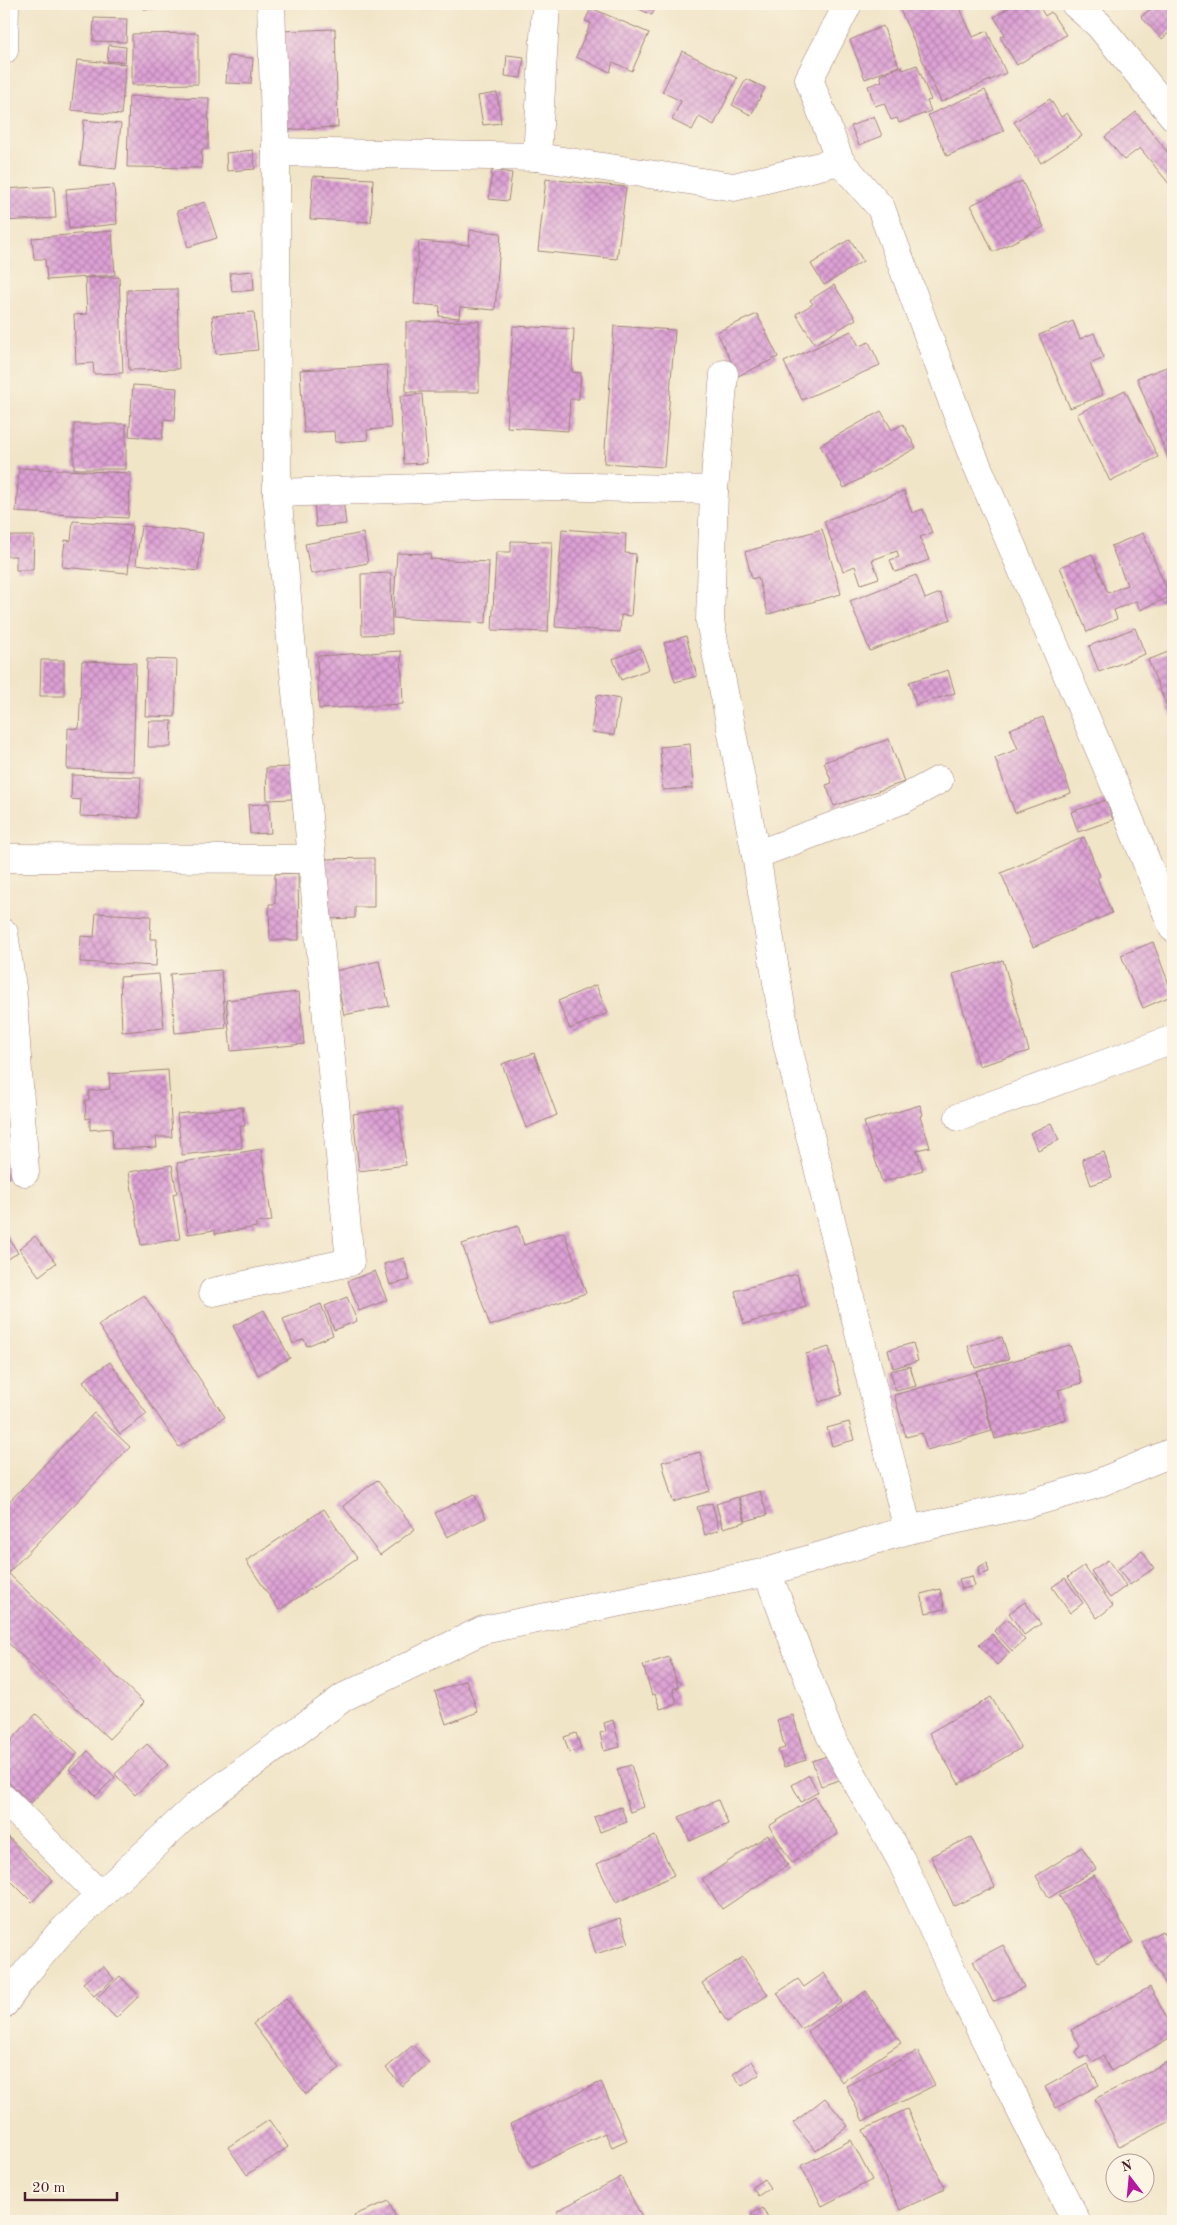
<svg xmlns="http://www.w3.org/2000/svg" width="1177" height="2225" font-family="'Old Standard TT',serif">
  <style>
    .building { fill: url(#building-cross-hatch) }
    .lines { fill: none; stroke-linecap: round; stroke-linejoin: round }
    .minor-casing { stroke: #9e827a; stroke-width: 29 }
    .major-casing { stroke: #9e827a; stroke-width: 29 }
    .minor { stroke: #fff; stroke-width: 28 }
    .major { stroke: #fff; stroke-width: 28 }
  </style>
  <defs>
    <pattern id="building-cross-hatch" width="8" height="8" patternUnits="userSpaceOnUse" patternTransform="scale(1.25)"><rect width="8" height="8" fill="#dda1d5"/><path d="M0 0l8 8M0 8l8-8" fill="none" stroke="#b583ad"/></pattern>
  </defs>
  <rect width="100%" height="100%" fill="#fcf5e5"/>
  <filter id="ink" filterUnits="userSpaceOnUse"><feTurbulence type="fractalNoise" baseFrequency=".02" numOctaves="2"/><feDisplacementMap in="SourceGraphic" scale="10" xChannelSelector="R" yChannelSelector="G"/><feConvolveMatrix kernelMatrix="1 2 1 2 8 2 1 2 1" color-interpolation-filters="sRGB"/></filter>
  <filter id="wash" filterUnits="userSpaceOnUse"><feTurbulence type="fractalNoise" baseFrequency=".0096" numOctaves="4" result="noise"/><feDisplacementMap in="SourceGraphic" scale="20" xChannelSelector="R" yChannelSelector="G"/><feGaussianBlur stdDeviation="1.12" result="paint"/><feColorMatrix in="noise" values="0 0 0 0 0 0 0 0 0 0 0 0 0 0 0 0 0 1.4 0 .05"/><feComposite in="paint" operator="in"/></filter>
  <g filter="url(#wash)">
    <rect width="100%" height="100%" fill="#f1e5c8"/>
    <g id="blocks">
      <!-- building -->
      <g class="building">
        <path d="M144,4H204V5L144,9Z"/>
        <path d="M628,4H657L652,15Z"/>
        <path d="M958,4L973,37L987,31L1006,73L941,102L898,5Z"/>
        <path d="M1015,4H1038L1045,16L1051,12L1066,35L1017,65L1000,37L1005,34L994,17Z"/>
        <path d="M1156,4H1173V29L1162,39L1141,17Z"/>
        <path d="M591,8L649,33L632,71L613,62L610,72L576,57L591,23L585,21Z"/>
        <path d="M94,18L127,19L126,42L93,41Z"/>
        <path d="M883,26L899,66L865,79L850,40Z"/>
        <path d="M335,29L338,127L284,130L280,31Z"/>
        <path d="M198,33V84L132,85V34Z"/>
        <path d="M109,45L126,47L125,62L107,61Z"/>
        <path d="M682,51L737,78L714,125L699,117L692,130L672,120L681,101L662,92Z"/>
        <path d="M507,55L524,57L521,78L505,76Z"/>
        <path d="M228,56L253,58L251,84L226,83Z"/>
        <path d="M77,60L126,64L121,115L71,110Z"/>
        <path d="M917,65L931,100L927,101L931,111L899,123L897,118L891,120L884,103L875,106L868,86L882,81L880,75L902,66L903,70Z"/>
        <path d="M746,79L765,88L751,115L732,105Z"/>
        <path d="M985,90L1004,131L947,156L928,115Z"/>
        <path d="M497,93L501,123L483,125L478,96Z"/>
        <path d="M129,96L209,98L208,149H202L201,168L127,167Z"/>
        <path d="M1050,99L1061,117L1067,113L1082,136L1041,163L1014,122Z"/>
        <path d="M1136,112L1173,159V183L1170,185L1140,148L1124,160L1105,137Z"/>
        <path d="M874,116L882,136L859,145L851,126Z"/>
        <path d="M84,120L121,124L116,169L80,165Z"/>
        <path d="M253,150L255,169L227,171L226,153Z"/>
        <path d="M492,170L512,173L508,201L489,199Z"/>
        <path d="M313,176L373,179L371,222L310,219Z"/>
        <path d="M546,179L626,187L617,259L538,251Z"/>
        <path d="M1022,181L1044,227L993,252L971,205Z"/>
        <path d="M114,185L117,224L69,229L66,189Z"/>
        <path d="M54,186L56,218L4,221V189Z"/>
        <path d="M205,202L217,238L188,247L177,211Z"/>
        <path d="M470,230L501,233L495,310L460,307L459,318L439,316L440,306L414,304L419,241L469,245Z"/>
        <path d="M112,231L115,275L47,280L45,259H34L32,238Z"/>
        <path d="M850,239L863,261L824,285L811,264Z"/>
        <path d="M253,271L254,290L232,292L230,273Z"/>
        <path d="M119,277L123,373L94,374L93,363L76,364L74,315L87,314L85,278Z"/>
        <path d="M834,285L856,319L815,344L796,314L813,304L810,300Z"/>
        <path d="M177,289L179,369L129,370L127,290Z"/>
        <path d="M254,312L258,350L216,354L212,316Z"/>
        <path d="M757,314L778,357L738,376L717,332Z"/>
        <path d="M479,321V392H406V322Z"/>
        <path d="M1073,321L1080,339L1094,333L1104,358L1090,364L1103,395L1070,408L1039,335Z"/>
        <path d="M513,326L574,329L572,372L581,373L579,399H570L568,431L507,427Z"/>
        <path d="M614,326L675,330L664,467L604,463Z"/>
        <path d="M851,331L859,346L869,342L880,365L802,400L784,362Z"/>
        <path d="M387,365L391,428L367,430L368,440L335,442L334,431L304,433L300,370Z"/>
        <path d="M1172,365L1173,466H1171L1137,378Z"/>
        <path d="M133,385L177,388L175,420L164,419L162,439L129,436Z"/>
        <path d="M1125,390L1158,457L1110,481L1077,414Z"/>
        <path d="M422,394L427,463L404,464L400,396Z"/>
        <path d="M881,411L892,430L903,424L916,448L844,488L820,445Z"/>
        <rect x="74" y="424" width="52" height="45"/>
        <path d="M19,468L131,473L128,518L16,512Z"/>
        <path d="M904,491L912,513L923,509L932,533L920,537L929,560L895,572L890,560L899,557L897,551L872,560L879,578L861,584L855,566L843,571L824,521Z"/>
        <path d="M343,499L346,524L316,527L314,502Z"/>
        <path d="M73,521L132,525L128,573L62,567L65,540L71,541Z"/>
        <path d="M141,526L203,533L198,571L136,564Z"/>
        <path d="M562,529L626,534L625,553L636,554L631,616L621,615L620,632L555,627Z"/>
        <path d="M822,529L841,594L768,614L758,577L752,579L745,552Z"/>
        <path d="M363,533L368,563L311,574L305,544Z"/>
        <path d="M1143,533L1170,597L1140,610L1136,601L1114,610L1117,619L1087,632L1060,567L1092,554L1108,593L1127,585L1111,546Z"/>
        <path d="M6,536H34L33,570H16V556H5Z"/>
        <path d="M511,541L552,542L548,632L492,630L496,552H511Z"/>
        <path d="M397,553L431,554L430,559L489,562L486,623L393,618Z"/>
        <path d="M391,573L392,634L362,635L361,574Z"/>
        <path d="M916,575L925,599L940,593L951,619L870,651L850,601Z"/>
        <path d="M1135,628L1145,654L1099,672L1089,646Z"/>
        <path d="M686,636L697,676L675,682L664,643Z"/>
        <path d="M641,648L649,669L621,680L613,659Z"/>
        <path d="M1173,650V716L1171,717L1148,660Z"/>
        <path d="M401,651L403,704L319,709L317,656Z"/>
        <path d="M147,659L177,660L175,717L145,716Z"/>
        <path d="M41,660H64V696H40Z"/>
        <path d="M82,661L136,663L133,771L67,769L68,728L79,729Z"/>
        <path d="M948,670L955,693L916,705L909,682Z"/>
        <path d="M597,695L620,699L614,735L591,732Z"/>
        <path d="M1043,717L1071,793L1015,813L995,758L1018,749L1010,729Z"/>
        <path d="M149,721H172L171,747H148Z"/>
        <path d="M889,739L904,782L834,806L826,785L832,783L824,762Z"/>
        <path d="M690,744L693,788L663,790L660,747Z"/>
        <path d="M290,767L292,799L267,800L266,768Z"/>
        <path d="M72,775L141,777L139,818L80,816L81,800L71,799Z"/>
        <path d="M1106,800L1113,820L1078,832L1071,812Z"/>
        <path d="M269,803L271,833L250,834L248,805Z"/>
        <path d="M1084,837L1100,876L1097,878L1112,913L1033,947L1001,873Z"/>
        <path d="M374,858V907H355V918L327,919L325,859Z"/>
        <path d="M298,873L299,940H270L269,904H275V874Z"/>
        <path d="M96,913L151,916L150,939H157L156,966L80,962L81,936L94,937Z"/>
        <path d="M1153,942L1173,995L1143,1008L1121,955Z"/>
        <path d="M1003,960L1029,1051L979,1066L953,974Z"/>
        <path d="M379,961L389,1006L344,1015L335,971Z"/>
        <path d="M221,970L226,1028L175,1033L170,974Z"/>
        <path d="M159,974L164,1028L122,1032L120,977Z"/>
        <path d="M596,985L608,1013L570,1029L558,1001Z"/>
        <path d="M299,992L304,1044L231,1051L226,1000Z"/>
        <path d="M534,1053L557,1115L526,1128L502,1064Z"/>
        <path d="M168,1070L172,1137H156L157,1147L113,1149L112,1128L90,1130V1118L86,1119L85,1100H89V1091L110,1089L109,1074Z"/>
        <path d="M920,1105L923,1115L920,1116L930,1147L917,1150L923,1170L882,1182L864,1122Z"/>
        <path d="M242,1107L245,1126H240L242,1148L182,1155L177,1114Z"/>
        <path d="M399,1108L406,1165L359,1171L353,1114Z"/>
        <path d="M1051,1123L1059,1140L1038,1150L1030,1133Z"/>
        <path d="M261,1149L272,1221L256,1223V1227L215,1234V1230L188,1234L177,1163Z"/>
        <path d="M1104,1152L1112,1178L1091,1185L1082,1159Z"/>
        <path d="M4,1157L10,1178L4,1180Z"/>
        <path d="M172,1165L177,1193L173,1194L180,1239L141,1245L129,1172Z"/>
        <path d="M518,1226L524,1245L564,1232L586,1293L490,1326L462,1244Z"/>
        <path d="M6,1233L18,1253L4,1261V1234Z"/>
        <path d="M35,1236L56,1263L39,1276L19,1249Z"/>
        <path d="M404,1258L410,1280L390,1285L384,1264Z"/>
        <path d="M375,1271L387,1300L359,1311L348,1281Z"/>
        <path d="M797,1274L806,1307L744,1324L735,1291Z"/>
        <path d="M144,1295L225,1417L179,1447L98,1325Z"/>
        <path d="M347,1297L357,1321L334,1330L325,1306Z"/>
        <path d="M321,1304L333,1335L307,1346L304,1339L293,1344L283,1319Z"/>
        <path d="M264,1310L290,1358L258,1375L233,1326Z"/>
        <path d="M1002,1337L1009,1359L975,1368L968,1346Z"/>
        <path d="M913,1343L918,1361L893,1368L888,1350Z"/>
        <path d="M1070,1345L1082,1383L1058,1390L1066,1419L995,1439L976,1371Z"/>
        <path d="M829,1347L842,1395L819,1402L806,1354Z"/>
        <path d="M110,1362L147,1414L120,1434L83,1381Z"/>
        <path d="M910,1366L916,1386L896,1391L890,1371Z"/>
        <path d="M976,1372L992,1431L927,1450L922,1433L906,1437L894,1395Z"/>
        <path d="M94,1413L130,1447L8,1573L144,1703L109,1739L4,1639V1507Z"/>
        <path d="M849,1422L854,1440L832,1446L827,1428Z"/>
        <path d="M700,1452L710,1491L673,1502L662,1462Z"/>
        <path d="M377,1480L415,1529L380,1555L343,1506Z"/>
        <path d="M760,1491L767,1515L746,1521L739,1497Z"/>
        <path d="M474,1494L486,1518L447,1537L435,1513Z"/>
        <path d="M738,1497L745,1522L723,1528L716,1504Z"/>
        <path d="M712,1503L719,1530L705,1535L697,1507Z"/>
        <path d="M324,1509L357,1558L279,1610L246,1561Z"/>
        <path d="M1142,1551L1154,1568L1130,1585L1118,1569Z"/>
        <path d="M1108,1560L1126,1586L1110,1598L1091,1571Z"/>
        <path d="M987,1563L989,1572L979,1575L978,1567Z"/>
        <path d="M1084,1566L1113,1606L1097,1618L1068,1577Z"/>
        <path d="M972,1576L975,1586L962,1589L959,1579Z"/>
        <path d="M1065,1578L1083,1603L1070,1613L1052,1587Z"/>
        <path d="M940,1589L945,1609L926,1613L921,1594Z"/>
        <path d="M1025,1602L1041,1624L1024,1635L1009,1613Z"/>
        <path d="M1007,1619L1025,1640L1012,1651L994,1631Z"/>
        <path d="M992,1634L1010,1653L997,1665L979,1645Z"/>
        <path d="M669,1657L678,1687L673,1689L677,1704L660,1709L655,1694L652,1695L643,1665Z"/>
        <path d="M466,1680L478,1712L446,1724L435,1692Z"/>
        <path d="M991,1697L1021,1748L959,1784L929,1733Z"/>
        <path d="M36,1714L78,1753L31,1803L4,1778V1748Z"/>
        <path d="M793,1715L806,1760L784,1767L778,1750L785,1748L777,1720Z"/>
        <path d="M613,1720L620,1747L604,1751L600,1733L606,1731L604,1723Z"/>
        <path d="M576,1733L581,1749L569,1752L564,1737Z"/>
        <path d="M147,1744L168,1765L135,1795L115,1774Z"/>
        <path d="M88,1751L115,1777L96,1796L69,1769Z"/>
        <path d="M833,1754L842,1779L821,1786L812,1761Z"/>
        <path d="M631,1765L644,1807L630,1812L617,1769Z"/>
        <path d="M809,1775L818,1792L801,1802L792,1785Z"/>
        <path d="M815,1797L838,1834L792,1863L769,1826Z"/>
        <path d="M718,1800L728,1824L690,1841L679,1817Z"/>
        <path d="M621,1807L627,1822L600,1832L594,1817Z"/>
        <path d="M4,1832L9,1837L4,1842Z"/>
        <path d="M768,1835L788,1865L722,1909L702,1879Z"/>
        <path d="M655,1836L674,1875L616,1903L597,1864Z"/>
        <path d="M971,1837L995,1887L954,1906L931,1856Z"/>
        <path d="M9,1838L53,1880L32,1902L4,1874V1844Z"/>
        <path d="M1082,1847L1096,1869L1049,1898L1036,1876Z"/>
        <path d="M1094,1875L1133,1942L1098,1962L1059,1895Z"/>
        <path d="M620,1918L629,1943L596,1954L588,1929Z"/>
        <path d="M1162,1931L1173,1951V1990L1170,1992L1142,1942Z"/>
        <path d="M1003,1945L1024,1987L993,2002L973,1961Z"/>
        <path d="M743,1957L768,1995L727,2022L702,1983Z"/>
        <path d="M103,1966L114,1979L94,1996L83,1983Z"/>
        <path d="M824,1973L842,2002L801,2029L777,1993L798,1979L804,1987Z"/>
        <path d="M120,1976L139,1996L116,2018L96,1998Z"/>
        <path d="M1150,1987L1173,2029V2036L1111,2071L1103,2056L1092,2062L1088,2055L1080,2059L1076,2052L1080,2046L1071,2030Z"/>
        <path d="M866,1991L901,2043L842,2082L807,2031Z"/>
        <path d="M286,1998L340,2068L306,2094L253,2024Z"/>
        <path d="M413,2045L429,2063L402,2086L386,2068Z"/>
        <path d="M918,2051L935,2085L863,2121L846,2086Z"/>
        <path d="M1173,2059V2120L1119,2147L1095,2099Z"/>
        <path d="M752,2061L760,2074L742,2086L733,2074Z"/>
        <path d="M1087,2064L1099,2085L1056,2108L1045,2087Z"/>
        <path d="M601,2082L627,2140L612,2147L605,2133L531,2167L510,2124Z"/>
        <path d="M825,2098L848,2126L816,2151L793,2123Z"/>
        <path d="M907,2109L945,2189L900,2210L863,2130Z"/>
        <path d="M269,2120L288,2147L247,2175L228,2147Z"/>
        <path d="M851,2140L872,2180L822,2206L801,2166Z"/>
        <path d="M621,2177L644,2221H562L557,2211Z"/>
        <path d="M764,2179L770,2188L758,2196L752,2187Z"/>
        <path d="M389,2201L397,2221H356L354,2215Z"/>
        <path d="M763,2208L769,2221H754L751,2214Z"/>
      </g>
    </g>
  </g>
  <g filter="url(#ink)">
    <use href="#blocks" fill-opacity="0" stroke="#9e827a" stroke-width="1"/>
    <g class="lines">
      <defs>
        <g id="minor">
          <path d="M271,4L276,152L277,493L507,485L714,490"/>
          <path d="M848,4L809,79L840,161L881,208L970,449L1126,811L1173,928"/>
          <path d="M1075,4L1099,25L1173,116"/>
          <path d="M4,50L5,4"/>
          <path d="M276,152L537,157L734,187L840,161"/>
          <path d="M537,157L546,4"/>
          <path d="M724,374L714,490L710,621L756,855L787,1043L908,1530"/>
          <path d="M277,493L312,859"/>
          <path d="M756,855L902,800L939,780"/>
          <path d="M4,858L312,859L350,1262L213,1292"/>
          <path d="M4,933L12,987L25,1172"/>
          <path d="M959,1117L1173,1039"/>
          <path d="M767,1572L830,1735L901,1860L969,2007L1076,2221"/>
          <path d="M4,1799L100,1895"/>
        </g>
        <path id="major" d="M4,2004L26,1973L59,1934L196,1806L344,1697L483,1630L767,1572L908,1530L1027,1504L1094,1485L1173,1452"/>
      </defs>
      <!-- minor casing -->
      <use href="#minor" class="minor-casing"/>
      <!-- major casing -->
      <use href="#major" class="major-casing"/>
      <!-- minor -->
      <use href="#minor" class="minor"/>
      <!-- major -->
      <use href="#major" class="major"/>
    </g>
  </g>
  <!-- margin -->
  <rect width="1177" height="2225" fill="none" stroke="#fcf5e5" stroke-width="20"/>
  <!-- north arrow -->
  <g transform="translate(1130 2178) rotate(344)"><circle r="24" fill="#fcf5e5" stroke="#b59f9b"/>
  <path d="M0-4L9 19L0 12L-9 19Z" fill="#b5179e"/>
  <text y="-8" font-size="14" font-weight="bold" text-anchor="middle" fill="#4a1f2b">N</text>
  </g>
  <!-- scale -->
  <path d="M25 2192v8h92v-8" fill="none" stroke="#4a1f2b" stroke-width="2.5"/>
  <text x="32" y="2192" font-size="15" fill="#4a1f2b" stroke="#fcf5e5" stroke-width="4" paint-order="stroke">20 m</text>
</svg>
